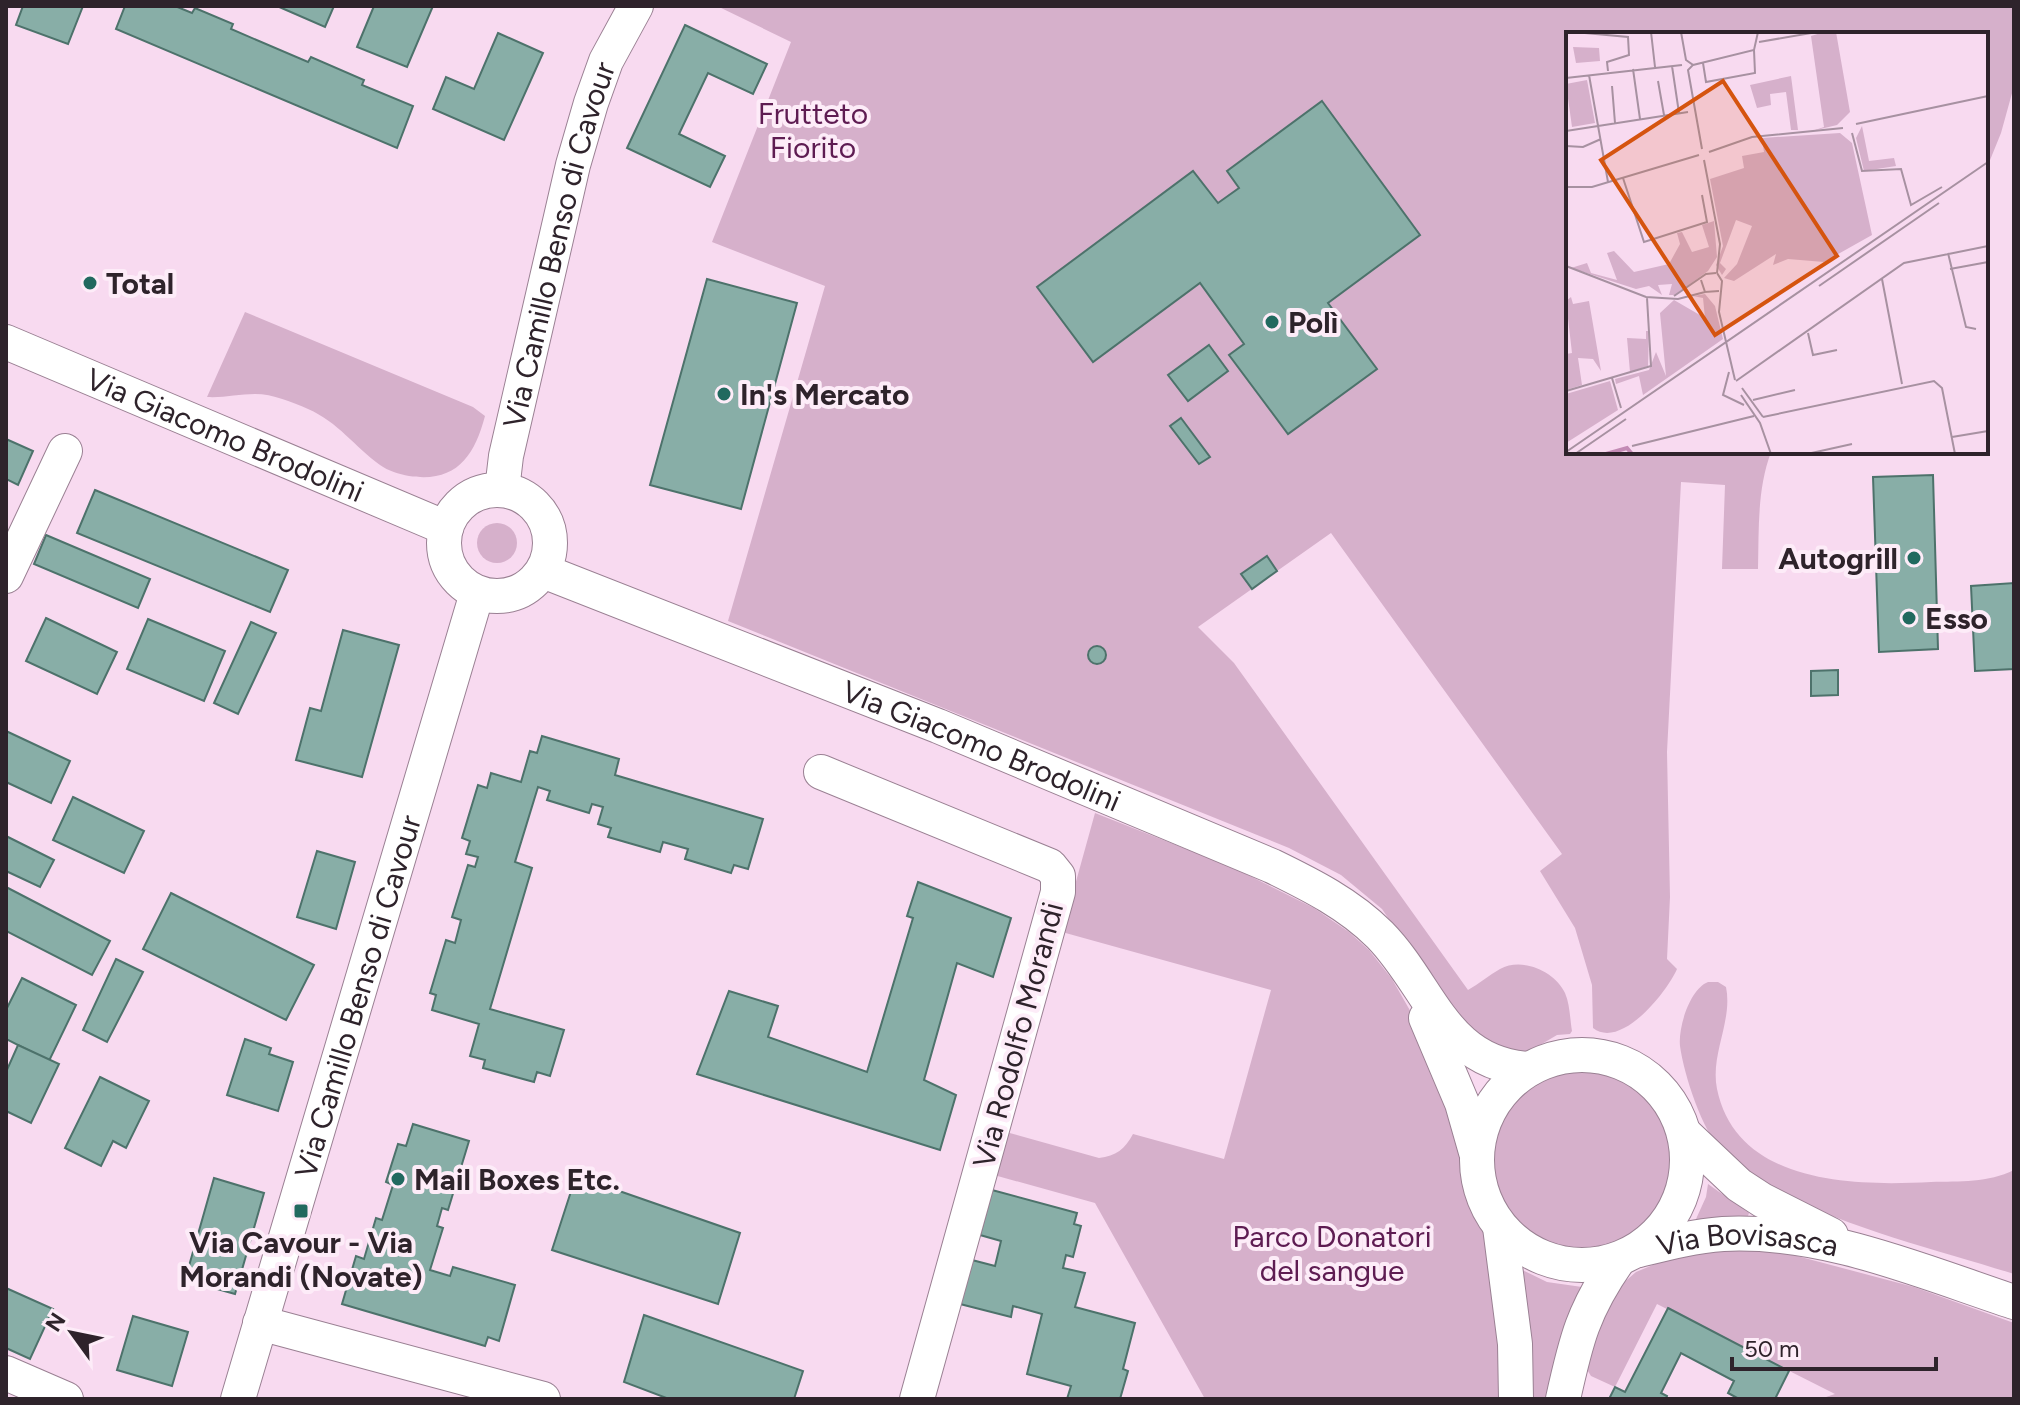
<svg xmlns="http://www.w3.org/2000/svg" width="2020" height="1405" font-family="Figtree,sans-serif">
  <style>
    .green { fill: #d6b0cb }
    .building { fill: #88aea7; stroke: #4d726b; stroke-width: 2 }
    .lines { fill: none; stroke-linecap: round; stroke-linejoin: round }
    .minor-casing { stroke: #9a8093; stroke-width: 36 }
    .minor { stroke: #fff; stroke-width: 34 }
    .poi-dot { fill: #21695f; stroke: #fdecf8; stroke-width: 3 }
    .labels { text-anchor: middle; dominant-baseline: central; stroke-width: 8; stroke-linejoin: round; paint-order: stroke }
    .park-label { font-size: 30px; fill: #5e1c52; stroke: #fdecf8 }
    .street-label { font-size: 30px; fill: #2e232b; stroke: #fdecf8 }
    .poi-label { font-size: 30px; font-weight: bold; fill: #2e232b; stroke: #fdecf8; text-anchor: start }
    .inset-river { fill: none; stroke: #c38bb5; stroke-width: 4 }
    .inset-road { fill: none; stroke: #a791a1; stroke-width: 2 }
    .view { fill: #d5540f; fill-opacity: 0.15; stroke: #d5540f; stroke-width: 4 }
    .inset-edge { fill: none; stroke: #2e232b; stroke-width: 4 }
  </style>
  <rect width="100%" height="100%" fill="#f8daf0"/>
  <!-- green -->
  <g class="green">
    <path d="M717,6H2014V86L2001,133L1986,170V34H1568V452H1771C1757,490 1759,529 1758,569H1722L1725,485L1681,482L1667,752L1670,897L1667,959L1677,969C1667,992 1621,1050 1593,1028L1592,985L1575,928L1540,871L1562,854L1331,533L1198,627L1234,663L1468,990C1479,984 1489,975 1500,969C1522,957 1555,971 1565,993C1570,1004 1570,1020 1572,1031L1570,1034L1557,1035L1535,1048L1512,1055L1493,1052L1440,995L1382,909L1341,875L1289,848L728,621L825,286L712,242L791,42Z"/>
    <path d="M245,312L473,407L485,416C474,458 455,483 409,476C399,474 388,471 380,465C355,447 338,422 308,409C292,402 273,394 255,394C239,394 223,398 207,397Z"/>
    <circle cx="497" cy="543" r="20"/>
    <path d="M1095,813L1234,868L1314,908L1349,932L1369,950L1392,979L1420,1028L1460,1151L1470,1208L1487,1233L1508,1399H1205L1095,1203L994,1175L1006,1132L1099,1158C1116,1156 1125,1149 1133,1134L1224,1159L1271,990L1062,932Z"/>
    <path d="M1708,982H1718L1726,987C1733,1021 1710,1054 1717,1089C1737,1185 1855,1186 1931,1182C1960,1181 1988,1183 2014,1170V1274C1927,1246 1789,1216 1723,1152C1702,1131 1684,1075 1680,1046C1678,1027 1690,989 1708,982Z"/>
    <circle cx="1582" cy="1160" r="89"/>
    <path d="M1708,1184L1749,1213L1744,1228L1691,1230L1706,1197Z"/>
    <path d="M1706,1248L1782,1252L1914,1287L2014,1323V1399H1820L1835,1394L1657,1304L1615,1387L1591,1376L1586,1368L1587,1352L1614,1291L1636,1272L1677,1255Z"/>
    <path d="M1516,1267L1547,1282L1582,1287L1562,1334L1551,1399H1529Z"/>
  </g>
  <!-- building -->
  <g class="building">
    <path d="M23,6H83L68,44L16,25Z"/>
    <path d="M125,6H175L192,13L195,8L233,24L231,29L308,62L311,57L364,80L362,85L413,106L397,148L116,29Z"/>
    <path d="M277,6H334L325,27Z"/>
    <path d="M374,6H433L407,67L357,47Z"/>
    <path d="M685,25L767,64L753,94L708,73L679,134L725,156L710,187L627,148Z"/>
    <path d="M498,33L543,53L504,140L433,109L446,77L474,89Z"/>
    <path d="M1322,101L1420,235L1328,303L1377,369L1288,434L1229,355L1244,344L1200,283L1093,362L1037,287L1193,171L1218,203L1239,188L1227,171Z"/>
    <path d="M707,279L797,303L741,509L650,485Z"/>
    <path d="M1209,345L1228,371L1188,401L1168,375Z"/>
    <path d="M1181,418L1210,457L1199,464L1170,426Z"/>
    <path d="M6,439L33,451L18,485L6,479Z"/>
    <path d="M1933,475L1938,649L1879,652L1873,477Z"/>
    <path d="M95,490L288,570L270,612L77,533Z"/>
    <path d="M46,535L150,579L138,608L34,564Z"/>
    <path d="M1267,556L1277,571L1252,589L1241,574Z"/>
    <path d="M2014,583V669L1975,671L1971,586Z"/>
    <path d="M46,618L117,652L97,694L26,661Z"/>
    <path d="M148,619L225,651L204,701L127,669Z"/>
    <path d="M251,622L276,633L238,714L214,703Z"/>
    <path d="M343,630L399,645L362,777L296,760L310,708L321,711Z"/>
    <circle cx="1097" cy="655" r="9"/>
    <path d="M1838,670V695L1811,696V671Z"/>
    <path d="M6,731L70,761L51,803L6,782Z"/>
    <path d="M542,736L619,759L615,775L763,819L748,869L734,865L731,873L685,859L688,849L663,842L660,852L608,837L611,828L598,824L603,807L592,804L589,813L547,800L550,791L538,787L515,862L532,868L490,1009L564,1030L550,1076L537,1072L534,1082L483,1068L485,1060L470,1056L479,1024L432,1010L436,995L430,993L446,940L455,943L461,920L452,917L468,865L475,867L478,857L466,854L470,841L462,838L478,785L487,788L491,773L521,782L530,751L537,753Z"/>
    <path d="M73,797L144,831L124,873L53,840Z"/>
    <path d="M6,836L54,860L40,887L6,871Z"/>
    <path d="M317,851L355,862L336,929L297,917Z"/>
    <path d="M918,882L1011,918L993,977L957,963L924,1080L956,1095L940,1150L697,1074L729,991L778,1006L768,1037L867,1072L913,918L907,916Z"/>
    <path d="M6,887L110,941L92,975L6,931Z"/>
    <path d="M171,893L314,965L286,1020L143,949Z"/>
    <path d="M116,959L143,972L107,1042L83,1030Z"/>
    <path d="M22,978L76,1005L49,1061L6,1039V1010Z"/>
    <path d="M245,1039L271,1048L269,1054L293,1062L278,1111L227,1095Z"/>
    <path d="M18,1045L59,1064L31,1123L6,1111V1072Z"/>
    <path d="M100,1077L149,1101L126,1148L113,1141L101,1166L65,1148Z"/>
    <path d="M413,1124L469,1141L448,1210L442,1208L437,1226L443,1228L430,1270L450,1276L453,1267L515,1285L499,1341L488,1337L485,1346L342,1304L356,1256L364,1259L376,1218L382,1220L393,1185L386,1182L398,1144L406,1146Z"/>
    <path d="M576,1176L740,1233L718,1304L552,1250Z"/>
    <path d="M214,1178L264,1193L235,1294L185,1280Z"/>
    <path d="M992,1190L1077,1213L1074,1224L1081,1226L1073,1257L1066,1255L1063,1268L1085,1273L1075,1307L1135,1323L1123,1369L1128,1371L1120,1399H1067L1071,1386L1027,1374L1042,1314L1013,1306L1011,1317L960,1304L972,1260L995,1266L1001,1241L980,1235Z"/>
    <path d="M6,1288L53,1309L30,1359L6,1348Z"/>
    <path d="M1668,1308L1789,1371L1775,1399H1739L1728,1393L1734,1381L1681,1353L1661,1393L1667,1396L1666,1399H1609L1615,1387L1625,1392Z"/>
    <path d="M644,1315L803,1371L794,1399H669L624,1382Z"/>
    <path d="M133,1316L188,1332L172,1386L117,1370Z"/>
  </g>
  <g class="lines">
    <defs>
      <g id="minor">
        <path id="s1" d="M6,342L446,528"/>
        <circle cx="497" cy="543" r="53"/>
        <path id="s2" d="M502,490L506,456L573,165L591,103L606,61L636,6"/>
        <path id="s3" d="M543,571L938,726L1272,866C1311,885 1349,904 1380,935C1431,987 1444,1064 1529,1069"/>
        <path d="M6,576L65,451"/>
        <path d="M821,772L1050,866L1058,876V892L917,1399"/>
        <path d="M1426,1018L1462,1103L1476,1152"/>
        <circle cx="1582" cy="1160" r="105"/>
        <path d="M1685,1134L1739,1185L1762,1200L1831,1235"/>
        <path d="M1500,1227L1515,1344L1516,1399"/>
        <path id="s4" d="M1639,1250C1667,1243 1694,1236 1723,1234C1824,1229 1920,1271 2014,1302"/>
        <path d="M260,1323L543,1399"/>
        <path d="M6,1373L66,1399"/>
        <path id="s5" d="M238,1399L477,593"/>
        <path d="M1563,1399C1576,1340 1583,1310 1619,1259"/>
      </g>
    </defs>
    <!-- minor casing -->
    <use href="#minor" class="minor-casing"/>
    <!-- minor -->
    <use href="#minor" class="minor"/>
  </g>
  <!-- markers -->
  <g class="poi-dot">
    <circle cx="90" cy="283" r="8"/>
    <circle cx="1272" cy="322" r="8"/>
    <circle cx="724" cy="394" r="8"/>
    <circle cx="1914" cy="558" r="8"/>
    <circle cx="1909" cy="618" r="8"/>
    <circle cx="398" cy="1179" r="8"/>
    <rect x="293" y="1203" width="16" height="16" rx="4"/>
  </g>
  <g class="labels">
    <!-- park labels -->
    <g class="park-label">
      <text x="813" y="113">Frutteto<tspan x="813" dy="34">Fiorito</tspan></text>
      <text x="1332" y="1236">Parco Donatori<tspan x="1332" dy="34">del sangue</tspan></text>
    </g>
    <!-- street labels -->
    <g class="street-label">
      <text stroke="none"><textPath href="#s2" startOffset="252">Via Camillo Benso di Cavour</textPath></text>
      <text stroke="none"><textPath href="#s1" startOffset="238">Via Giacomo Brodolini</textPath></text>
      <text stroke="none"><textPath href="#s3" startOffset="472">Via Giacomo Brodolini</textPath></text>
      <text stroke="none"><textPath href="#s5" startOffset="420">Via Camillo Benso di Cavour</textPath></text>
      <text transform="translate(1018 1035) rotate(-75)">Via Rodolfo Morandi</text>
      <text stroke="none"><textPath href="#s4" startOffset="110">Via Bovisasca</textPath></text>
    </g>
    <!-- poi labels -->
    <g class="poi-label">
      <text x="106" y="283">Total</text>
      <text x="1288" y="322">Polì</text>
      <text x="740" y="394">In's Mercato</text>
      <text x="1898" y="558" text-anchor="end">Autogrill</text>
      <text x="1925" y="618">Esso</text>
      <text x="414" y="1179">Mail Boxes Etc.</text>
      <text x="301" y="1242" text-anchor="middle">Via Cavour - Via<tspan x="301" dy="34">Morandi (Novate)</tspan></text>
    </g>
  </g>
  <!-- overview -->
  <g transform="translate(1566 32)">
    <rect width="422" height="422" fill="#f8daf0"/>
    <path d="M258,0H270L284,80L271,93L246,99L258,95L245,4ZM7,15L33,16L34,29L10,31ZM225,44L232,98H225L220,60L204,62L205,73L191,76L184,53ZM21,48L29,91L6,95L0,52ZM296,94L303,129L328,126L330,134L298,139L290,106ZM274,101L286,111L306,203L258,230L222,227L207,233L210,222L168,249L158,246L171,232L186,194L170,188L154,231L160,237L156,243L150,233L157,214L144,147L178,136L176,124L198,120L196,106ZM148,189L151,225L142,239L109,263H103L106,252L92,253L96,263L83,254L70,257L5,236L21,231L25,241L51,248L41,221L48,219L68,240L103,232L114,212L111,201L116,200L126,220L143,215L136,193ZM139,262L149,274L157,307L77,363L73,344L50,352L49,347L83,338L90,320L100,344L94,281L108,268L139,286L137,266L127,264ZM5,265L7,272L23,269L35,339L27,327L12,326L16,353L0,358V322L6,321L0,269ZM80,299H83L82,334L64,340L61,306L80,307ZM44,349L52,378L0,411V362Z" fill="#d6b0cb"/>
    <path class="inset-river" d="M40,422L61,416L66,422"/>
    <path class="inset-road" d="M8,0L62,5L63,23L41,30L42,39M85,0L89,35M115,0L120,28L127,33L122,38L136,117M193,10L251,0M137,31L140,50L189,41L188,18M127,33L188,18L192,0M106,34L113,81M67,37L74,87M23,43L42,150M0,46L116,33M92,49L98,83M46,54L49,91M290,92L422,64M0,99L122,80M286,101L296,139L335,137L345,173L376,155M0,114L17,115L35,107M143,120L186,105L277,96M138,128L154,212L151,241M57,146L78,210L141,190L136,163M0,155H26L133,123M382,221L400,295L410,297M0,234L80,265L112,267L139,260M384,237L422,230M151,241L156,249L153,280L169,348M316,247L336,352M135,248L139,260L153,259M253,254L373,171M108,264L140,242L150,241M242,301L247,323L271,318M163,340L157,363L178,373M46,346L55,376M170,349L338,231L422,214M176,356L197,385M0,359L85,334L81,266M175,363L194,391L205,422M187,368L229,358M197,385L368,349L376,356L389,422M386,405L422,399M66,414L188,384M0,420L422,130M9,422L60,387M241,422L286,412"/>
    <path class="view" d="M157,49L271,224L149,303L35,128Z"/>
    <rect width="422" height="422" class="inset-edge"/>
  </g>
  <!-- border -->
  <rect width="2020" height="1405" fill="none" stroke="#2e232b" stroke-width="16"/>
  <!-- north arrow -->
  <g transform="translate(72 1333) rotate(303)" stroke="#fdecf8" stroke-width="6" paint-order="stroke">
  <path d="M0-6L14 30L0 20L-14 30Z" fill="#2e232b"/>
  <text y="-12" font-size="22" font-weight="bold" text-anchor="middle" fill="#2e232b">N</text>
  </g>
  <!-- scale -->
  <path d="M1732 1357v12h204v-12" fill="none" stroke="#2e232b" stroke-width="4"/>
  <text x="1744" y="1357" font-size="24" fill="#2e232b" stroke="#fdecf8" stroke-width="6" paint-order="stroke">50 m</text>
</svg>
